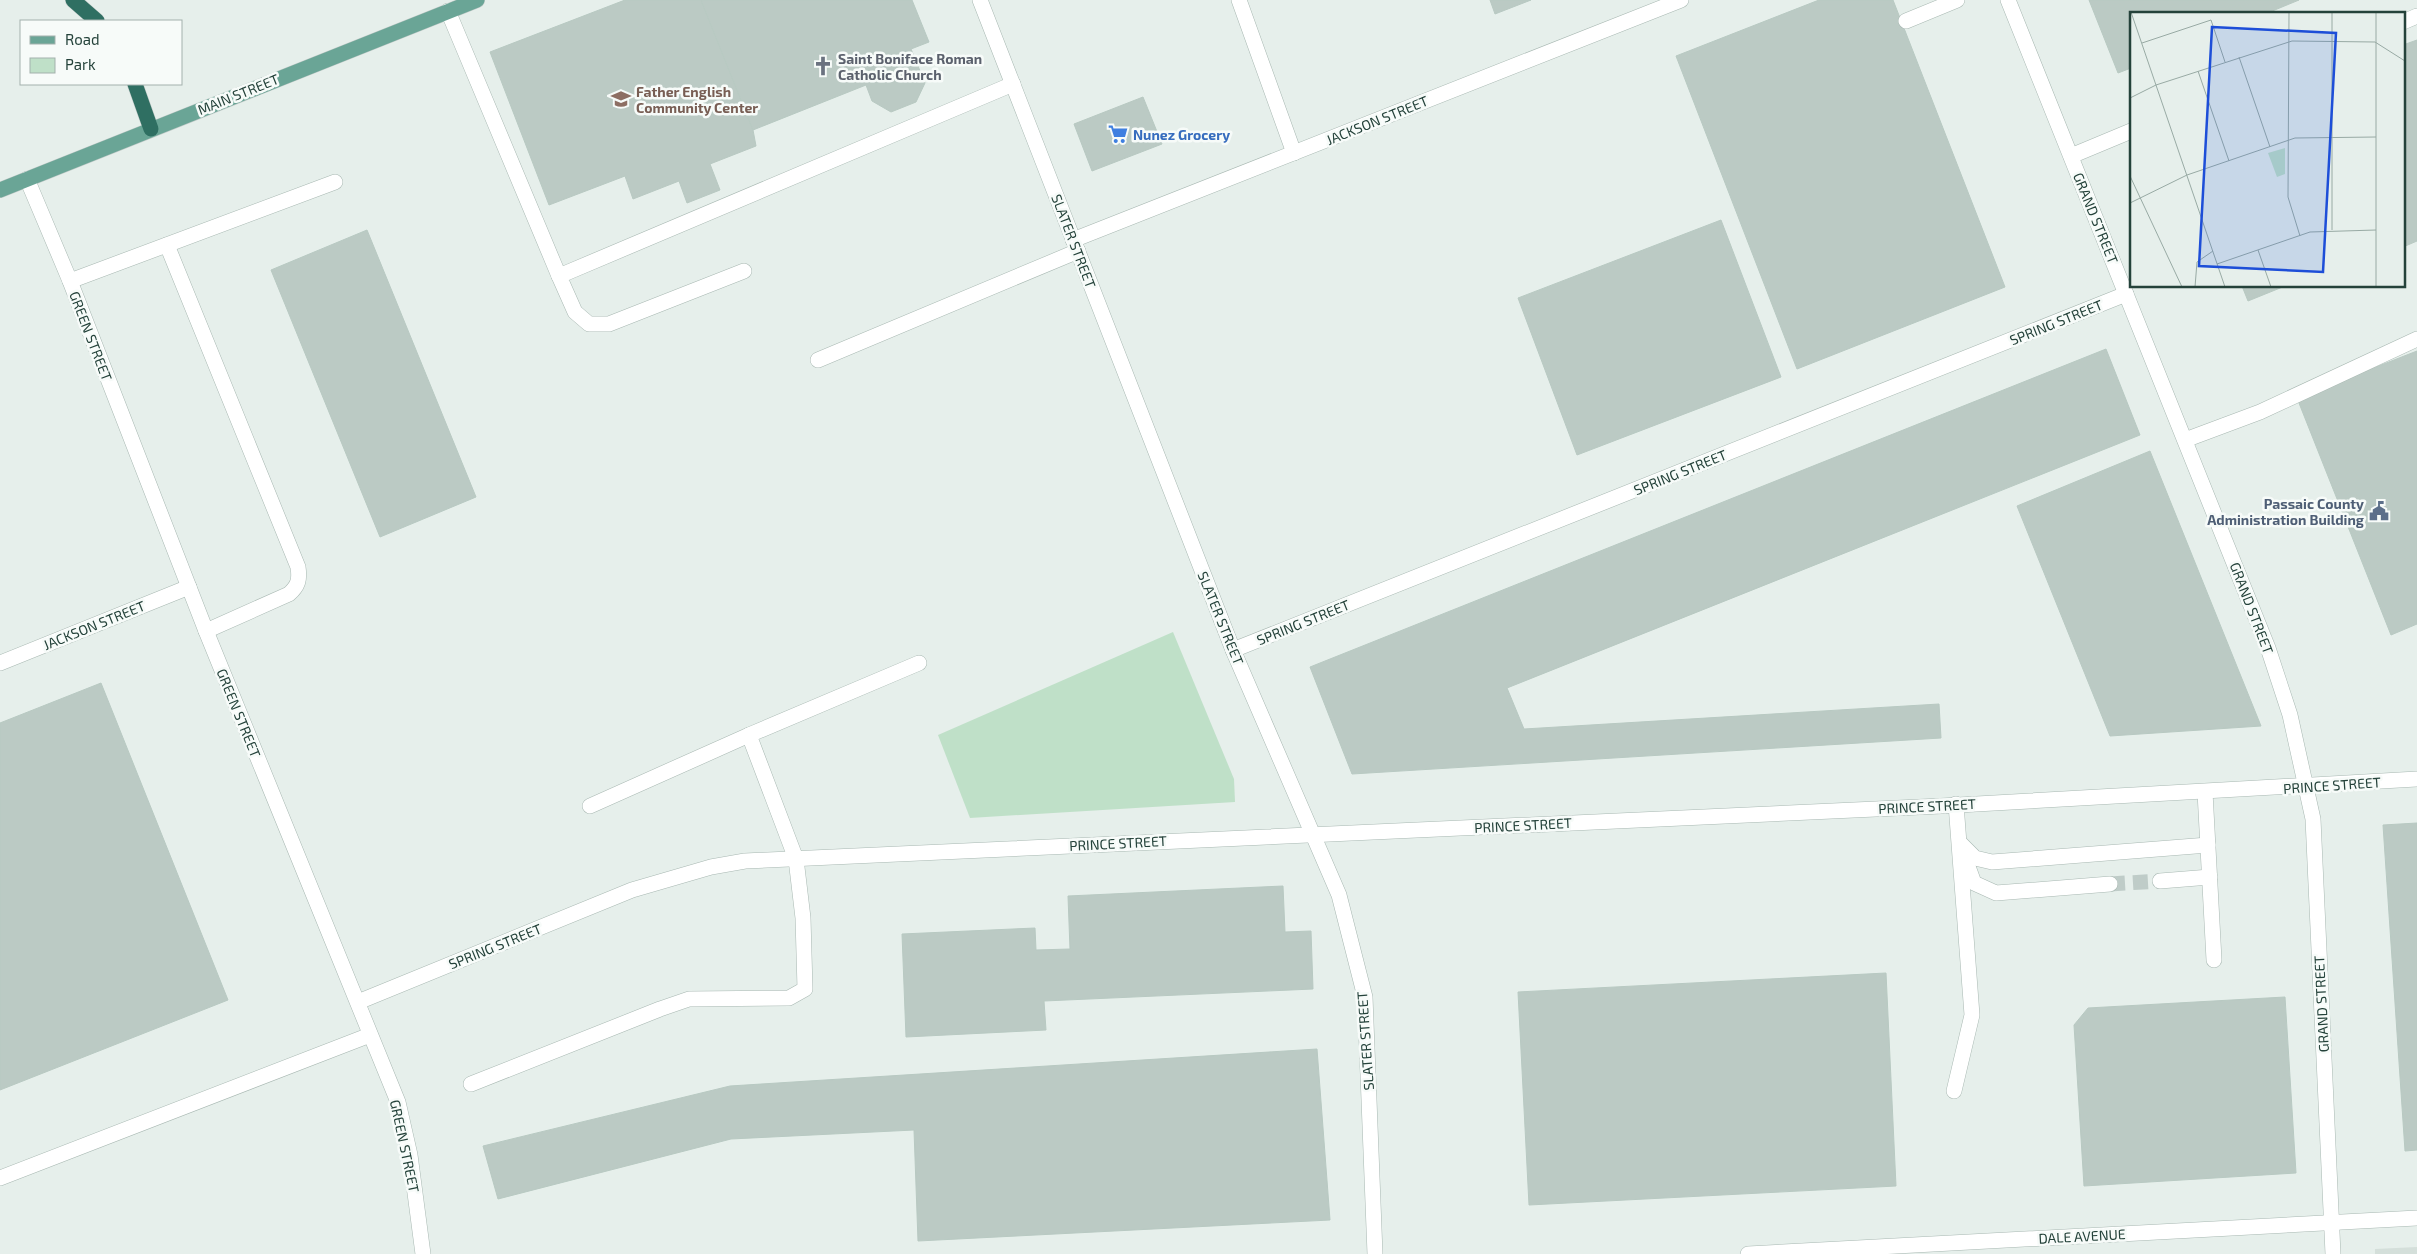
<svg xmlns="http://www.w3.org/2000/svg" width="2417" height="1254" font-family="'Exo 2',sans-serif">
  <style>
    .built { fill: #d4dfda }
    .green { fill: #bfe0c8 }
    .building { fill: #bbcac4; stroke: #b8c9c2 }
    .lines { fill: none; stroke-linecap: round; stroke-linejoin: round }
    .minor-tunnel { stroke: #bfccc8; stroke-width: 15; stroke-dasharray: 15 8; stroke-linecap: butt }
    .minor-casing { stroke: #a8b8b2; stroke-width: 16 }
    .major-casing { stroke: #c2cac8; stroke-width: 16 }
    .highway-casing { stroke: #c2cac8; stroke-width: 16 }
    .minor { stroke: #fff; stroke-width: 15 }
    .major { stroke: #6aa596; stroke-width: 15 }
    .highway { stroke: #2f6f62; stroke-width: 15 }
    .labels { text-anchor: middle; dominant-baseline: central; stroke-width: 5; stroke-linejoin: round; paint-order: stroke }
    .worship-label { font-size: 14px; font-weight: bold; fill: #5b616d; stroke: #f7fbf9; text-anchor: start }
    .education-label { font-size: 14px; font-weight: bold; fill: #785e54; stroke: #f7fbf9; text-anchor: start }
    .street-label { font-size: 14px; fill: #24423a; stroke: #f7fbf9 }
    .shop-label { font-size: 14px; font-weight: bold; fill: #366cbe; stroke: #f7fbf9; text-anchor: start }
    .service-label { font-size: 14px; font-weight: bold; fill: #4e5e75; stroke: #f7fbf9; text-anchor: end }
    .inset-road { fill: none; stroke: #98aaa4; stroke-width: 1 }
    .view { fill: #1d4ed8; fill-opacity: 0.15; stroke: #1d4ed8; stroke-width: 2.5 }
    .inset-edge { fill: none; stroke: #24423a; stroke-width: 2.5 }
  </style>
  <rect width="100%" height="100%" fill="#e6efeb"/>
  <!-- built -->
  <path class="built" d="M2417,1247V1254H2375V1249Z"/>
  <!-- green -->
  <path class="green" d="M1173,632L1234,779L1235,802L970,818L938,735Z"/>
  <!-- building -->
  <g class="building">
    <path d="M625,0H701L753,130L756,146L710,164L720,190L687,203L679,181L633,199L625,176L549,205L490,52Z"/>
    <path d="M701,0H912L929,42L911,49L925,83L916,102L891,112L872,101L866,85L753,130Z"/>
    <path d="M1490,0H1531L1495,14Z"/>
    <path d="M1819,0H1893L2005,287L1797,369L1676,56Z"/>
    <path d="M2089,0H2299L2265,14H2131V68L2118,73Z"/>
    <path d="M2417,40V241L2403,247V45Z"/>
    <path d="M1143,97L1162,144L1092,171L1074,124Z"/>
    <path d="M1721,220L1781,377L1577,455L1518,298Z"/>
    <path d="M367,230L476,497L380,537L271,270Z"/>
    <path d="M2242,286H2285L2248,301Z"/>
    <path d="M2106,349L2140,435L1507,688L1524,729L1939,704L1941,738L1352,774L1310,667Z"/>
    <path d="M2417,351V624L2391,635L2297,398Z"/>
    <path d="M2150,451L2261,726L2110,736L2017,506Z"/>
    <path d="M101,683L228,1000L0,1090V723Z"/>
    <path d="M2417,823V1150L2405,1151L2383,825Z"/>
    <path d="M1283,886L1285,932L1311,931L1313,989L1044,1001L1046,1030L906,1037L902,934L1035,928L1036,950L1070,949L1068,896Z"/>
    <path d="M1886,973L1896,1186L1529,1205L1518,992Z"/>
    <path d="M2285,997L2296,1173L2084,1186L2074,1025L2088,1008Z"/>
    <path d="M1317,1049L1330,1220L918,1241L914,1130L731,1139L498,1199L483,1146L730,1086Z"/>
  </g>
  <g class="lines">
    <!-- minor-tunnel -->
    <path class="minor-tunnel" d="M2110,884L2160,881"/>
    <defs>
      <g id="minor">
        <path d="M980,0L1233,650L1339,895L1365,997L1375,1254"/>
        <path d="M1239,0L1294,153"/>
        <path d="M2008,0L2268,648L2290,715L2313,819L2333,1254"/>
        <path d="M448,11L559,276"/>
        <path d="M1906,21L1957,0"/>
        <path d="M2403,22L2417,16"/>
        <path d="M2071,156L2131,131"/>
        <path d="M27,179L70,281L206,631L398,1102L410,1155L423,1254"/>
        <path d="M1073,240L1681,0"/>
        <path d="M167,245L298,567C300,580 298,586 289,594L206,631"/>
        <path d="M744,271L609,324H589L575,312L559,276L1013,84"/>
        <path d="M70,281L335,182"/>
        <path d="M818,360L1078,251"/>
        <path d="M2185,440L2260,412L2417,339"/>
        <path d="M1233,650L2126,294"/>
        <path d="M0,663L189,587"/>
        <path d="M2205,792L2214,960"/>
        <path d="M590,806L749,735"/>
        <path d="M1960,843L1975,858L1992,862L2208,845"/>
        <path d="M1966,861L1974,883L1996,893L2110,884"/>
        <path d="M2160,881L2210,877"/>
        <path d="M358,1002L632,890L711,867L745,861L1941,806L2417,779"/>
        <path d="M471,1084L660,1009L689,999L789,998L805,989L803,918L796,859L749,735L919,663"/>
        <path d="M1954,1091L1972,1015L1956,804"/>
        <path d="M0,1178L370,1035"/>
        <path d="M1748,1254L2417,1218"/>
      </g>
      <path id="major" d="M0,190L477,0"/>
      <g id="highway">
        <path d="M73,0L97,21"/>
        <path d="M135,84L151,129"/>
      </g>
    </defs>
    <!-- minor casing -->
    <use href="#minor" class="minor-casing"/>
    <!-- major casing -->
    <use href="#major" class="major-casing"/>
    <!-- highway casing -->
    <use href="#highway" class="highway-casing"/>
    <!-- minor -->
    <use href="#minor" class="minor"/>
    <!-- major -->
    <use href="#major" class="major"/>
    <!-- highway -->
    <use href="#highway" class="highway"/>
  </g>
  <!-- icons -->
  <defs>
    <symbol id="church-bare" viewBox="-9 -9 18 18"><path d="M-1.2-6h2.4v3.5h3.3v2.4h-3.3V6h-2.4V-.1h-3.3v-2.4h3.3Z" fill="#6b7280" stroke="#f7fbf9" stroke-width="2.5" paint-order="stroke"/></symbol>
    <symbol id="school-bare" viewBox="-9 -9 18 18"><path d="M0-5L7-2L0 1L-7-2ZM-4 1L0 2.5L4 1V4Q0 6-4 4Z" fill="#8d6e63" stroke="#f7fbf9" stroke-width="2.5" paint-order="stroke"/></symbol>
    <symbol id="supermarket-bare" viewBox="-9 -9 18 18"><path d="M-6-5.5h2.5l.6 2H6L4.5 2H-2.5L-4.4-4H-6ZM-1.5 3.2a1.3 1.3 0 1 0 .1 0ZM3 3.2a1.3 1.3 0 1 0 .1 0Z" fill="#3f7fe0" stroke="#f7fbf9" stroke-width="2.5" paint-order="stroke"/></symbol>
    <symbol id="civic-bare" viewBox="-9 -9 18 18"><path d="M-.6-6.5H3V-4.5H.6V-3L4-1V1h2V6H-6V1h2V-1L-.6-3ZM-1.2 2.5V6h2.4V2.5Z" fill="#5c6f8a" stroke="#f7fbf9" stroke-width="2.5" paint-order="stroke"/></symbol>
  </defs>
  <g fill-rule="evenodd">
    <use href="#church-bare" x="809" y="52" width="28" height="28"/>
    <use href="#school-bare" x="607" y="85" width="28" height="28"/>
    <use href="#supermarket-bare" x="1104" y="120" width="28" height="28"/>
    <use href="#civic-bare" x="2365" y="497" width="28" height="28"/>
  </g>
  <g class="labels">
    <!-- worship labels -->
    <g class="worship-label">
      <text x="838" y="58">Saint Boniface Roman<tspan x="838" dy="16">Catholic Church</tspan></text>
    </g>
    <!-- education labels -->
    <g class="education-label">
      <text x="636" y="91">Father English<tspan x="636" dy="16">Community Center</tspan></text>
    </g>
    <!-- street labels -->
    <g class="street-label">
      <text transform="translate(238 94) rotate(-22)">MAIN STREET</text>
      <text transform="translate(1377 120) rotate(-22)">JACKSON STREET</text>
      <text transform="translate(2096 218) rotate(68)">GRAND STREET</text>
      <text transform="translate(1074 241) rotate(69)">SLATER STREET</text>
      <text transform="translate(2056 322) rotate(-22)">SPRING STREET</text>
      <text transform="translate(91 336) rotate(69)">GREEN STREET</text>
      <text transform="translate(1680 472) rotate(-22)">SPRING STREET</text>
      <text transform="translate(2252 608) rotate(69)">GRAND STREET</text>
      <text transform="translate(1221 618) rotate(68)">SLATER STREET</text>
      <text transform="translate(1303 622) rotate(-22)">SPRING STREET</text>
      <text transform="translate(94 625) rotate(-22)">JACKSON STREET</text>
      <text transform="translate(239 713) rotate(68)">GREEN STREET</text>
      <text transform="translate(2332 785) rotate(-4)">PRINCE STREET</text>
      <text transform="translate(1927 806) rotate(-3)">PRINCE STREET</text>
      <text transform="translate(1523 825) rotate(-3)">PRINCE STREET</text>
      <text transform="translate(1118 843) rotate(-3)">PRINCE STREET</text>
      <text transform="translate(495 946) rotate(-22)">SPRING STREET</text>
      <text transform="translate(2321 1004) rotate(-93)">GRAND STREET</text>
      <text transform="translate(1365 1041) rotate(-94)">SLATER STREET</text>
      <text transform="translate(405 1146) rotate(78)">GREEN STREET</text>
      <text transform="translate(2082 1236) rotate(-3)">DALE AVENUE</text>
    </g>
    <!-- shop labels -->
    <g class="shop-label">
      <text x="1133" y="134">Nunez Grocery</text>
    </g>
    <!-- service labels -->
    <g class="service-label">
      <text x="2364" y="503">Passaic County<tspan x="2364" dy="16">Administration Building</tspan></text>
    </g>
  </g>
  <!-- overview -->
  <g transform="translate(2130 12)">
    <rect width="275" height="275" fill="#e6efeb"/>
    <path d="M155,136V162L147,165L138,141Z" fill="#bfe0c8"/>
    <path class="inset-road" d="M1,0L95,275M159,0L158,185L170,224M202,0V218M246,0V275M12,31L81,8L95,50M109,45L140,135M68,59L99,149M26,73L162,29L245,30L275,49M0,86L26,73M0,164L52,275M0,191L57,163L165,126L246,125M128,238L141,275M87,252L180,220L246,218M65,275L67,250L83,239"/>
    <path class="view" d="M82,15L206,21L193,260L69,254Z"/>
    <rect width="275" height="275" class="inset-edge"/>
  </g>
  <!-- legend -->
  <rect x="20" y="20" width="162" height="65" fill="#f7fbf9" stroke="#a3b1ad"/>
  <rect x="30" y="36" width="25" height="8" fill="#6aa596" stroke="#a3b1ad"/>
  <text x="65" y="45" font-size="15" fill="#24423a">Road</text>
  <rect x="30" y="58" width="25" height="15" fill="#bfe0c8" stroke="#a3b1ad"/>
  <text x="65" y="70" font-size="15" fill="#24423a">Park</text>
</svg>
